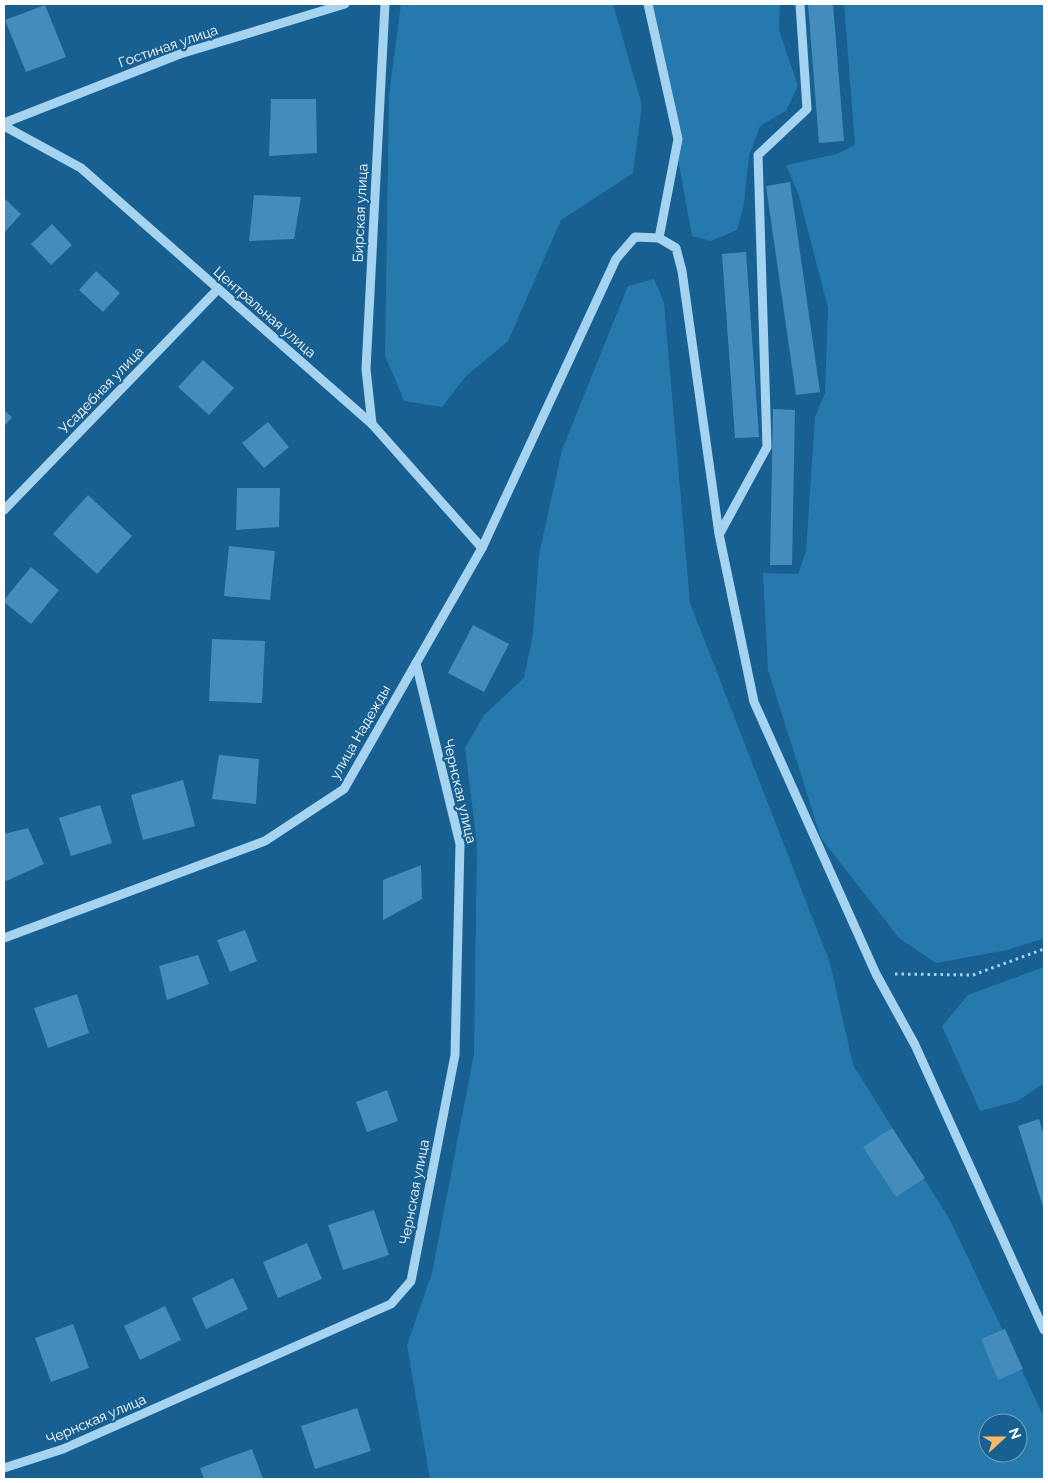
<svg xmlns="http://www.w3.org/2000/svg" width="1048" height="1483" font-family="Raleway,sans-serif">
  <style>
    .green { fill: #2679ad; fill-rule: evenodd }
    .building { fill: #448cbb }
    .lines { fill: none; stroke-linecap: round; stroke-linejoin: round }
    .path { stroke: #a5d3f0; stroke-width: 3; stroke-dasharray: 2.5 4; stroke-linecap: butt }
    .minor { stroke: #a5d3f0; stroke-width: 9 }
    .labels { text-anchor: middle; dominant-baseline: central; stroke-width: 4.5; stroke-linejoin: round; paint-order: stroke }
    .street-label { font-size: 14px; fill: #fff; stroke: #176091 }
  </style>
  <rect width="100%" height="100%" fill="#176091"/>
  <!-- green -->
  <g class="green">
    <path d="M401,4H613L642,105L633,173L561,220L508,341L465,377L442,407L404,401L385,355L389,95Z"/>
    <path d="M650,4H780L779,30L798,86L786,111L760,126L749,156L744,204L737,230L711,241L692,236Z"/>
    <path d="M844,4H1044V936L1042,939L1007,950L936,963L899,938L821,838L768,670L763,573L798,574L806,552L815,417L825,393L828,308L799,196L786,165L837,154L855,145Z"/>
    <path d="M654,279L664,303L690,603L830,963L853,1065L950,1220L1044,1417V1479H430L407,1345L432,1273L474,1054L477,844L465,748L484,715L524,678L533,634L539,555L562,450L628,286ZM988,1423H1018V1453H988Z"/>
    <path d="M1044,967V1083L1018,1101L980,1111L942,1026L968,995Z"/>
  </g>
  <!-- building -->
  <g class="building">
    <path d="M808,4H833L844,141L819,143Z"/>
    <path d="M45,5L66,57L26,72L5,20Z"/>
    <path d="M271,99H316L317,153L269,156Z"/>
    <path d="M790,182L820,392L796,395L766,186Z"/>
    <path d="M254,195L301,197L294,239L249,241Z"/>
    <path d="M4,198L21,214L4,233Z"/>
    <path d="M52,224L72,245L51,265L31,244Z"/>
    <path d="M746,252L759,437L735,438L722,254Z"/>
    <path d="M96,271L120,293L103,312L79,290Z"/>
    <path d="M203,360L234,388L209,415L178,387Z"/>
    <path d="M773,409L795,410L792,565H770Z"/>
    <path d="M4,410L12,417L4,427Z"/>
    <path d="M268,422L289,447L264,468L242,443Z"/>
    <path d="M237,488H280L279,527L236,530Z"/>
    <path d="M88,495L132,536L97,574L53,534Z"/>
    <path d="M229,546L275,551L270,600L224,596Z"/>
    <path d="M31,567L59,590L31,624L4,602V600Z"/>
    <path d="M473,625L509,644L484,692L448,673Z"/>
    <path d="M212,639L265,641L262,703L209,701Z"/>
    <path d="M219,755L259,759L256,804L212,799Z"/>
    <path d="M183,780L195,826L143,840L131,795Z"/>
    <path d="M100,805L112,843L71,856L59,818Z"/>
    <path d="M28,828L44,864L4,882V834Z"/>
    <path d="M421,865L422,899L383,920V880Z"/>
    <path d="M245,930L257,961L230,972L217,940Z"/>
    <path d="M198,955L209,984L167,1000L159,966Z"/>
    <path d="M77,994L89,1033L48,1048L34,1008Z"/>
    <path d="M387,1090L398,1121L367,1132L356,1102Z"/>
    <path d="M1039,1119L1044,1136V1210L1018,1126Z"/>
    <path d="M892,1128L925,1178L896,1197L863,1147Z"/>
    <path d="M374,1210L389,1255L343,1270L328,1225Z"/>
    <path d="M307,1243L322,1279L278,1298L263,1262Z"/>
    <path d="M233,1278L248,1309L206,1329L192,1298Z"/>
    <path d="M165,1306L181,1340L140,1360L124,1326Z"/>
    <path d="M73,1324L89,1368L51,1382L35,1338Z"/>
    <path d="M1005,1329L1023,1369L998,1380L981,1339Z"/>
    <path d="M357,1408L371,1451L315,1469L301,1426Z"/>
    <path d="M252,1449L263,1479H204L200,1468Z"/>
  </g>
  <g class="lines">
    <!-- path -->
    <path class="path" d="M895,974L973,975L1044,949"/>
    <!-- minor -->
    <g class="minor">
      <path d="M648,4L678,139L659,238"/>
      <path d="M4,123L180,54L345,4"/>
      <path d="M4,126L81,168L372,424L482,548"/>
      <path d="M372,424L366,369L385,4"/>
      <path d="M4,510L218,289"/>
      <path d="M720,533L767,447L758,155L807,109L800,4"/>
      <path d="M4,938L265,841L344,789L482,548L616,259L635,237L659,238L676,248L682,271L719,534L754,702L876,974L915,1045L1044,1330"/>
      <path d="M4,1468L63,1449L391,1304L411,1281L455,1055L460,844L416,663"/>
    </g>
  </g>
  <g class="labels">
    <!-- street labels -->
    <g class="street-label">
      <text transform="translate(168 46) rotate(-19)">Гостиная улица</text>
      <text transform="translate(360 213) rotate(-87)">Бирская улица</text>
      <text transform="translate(265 312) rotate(41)">Центральная улица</text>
      <text transform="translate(101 390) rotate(-46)">Усадебная улица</text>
      <text transform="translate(360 732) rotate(-60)">улица Надежды</text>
      <text transform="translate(460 791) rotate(77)">Чернская улица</text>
      <text transform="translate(414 1192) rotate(-79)">Чернская улица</text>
      <text transform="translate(96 1419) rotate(-23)">Чернская улица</text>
    </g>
  </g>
  <!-- border -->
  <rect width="1048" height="1483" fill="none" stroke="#ffffff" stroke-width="10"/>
  <!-- north arrow -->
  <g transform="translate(1003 1438) rotate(69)"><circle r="24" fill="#176091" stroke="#74a0bd"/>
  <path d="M0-4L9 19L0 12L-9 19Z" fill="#ffb964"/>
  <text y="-8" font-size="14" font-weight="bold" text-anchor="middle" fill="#ffffff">N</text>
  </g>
</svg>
